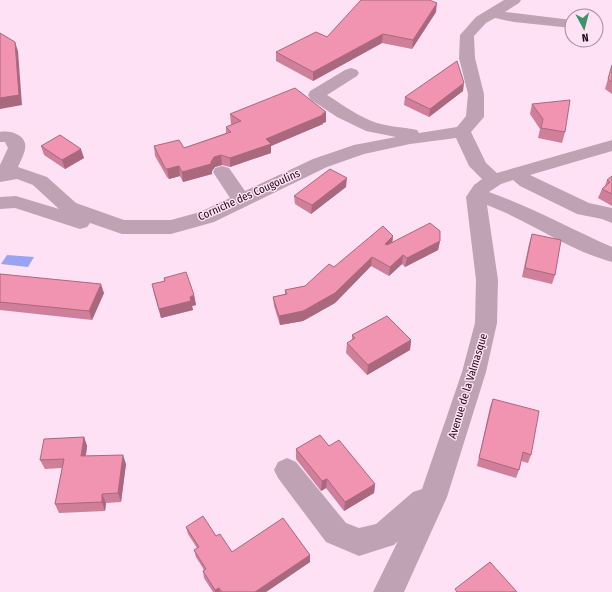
<svg xmlns="http://www.w3.org/2000/svg" width="612" height="592" font-family="'Fira Sans Condensed',sans-serif">
  <style>
    .water { fill: #9aa2f2 }
    .lines { fill: none; stroke-linecap: round; stroke-linejoin: round }
    .minor { fill: #c0a2b5; fill-rule: evenodd }
    .wall { fill: #cf7f99 }
    .shaded-wall { fill: #a9687d }
    .building { fill: #f194b2; stroke: #a9687d }
    .labels { text-anchor: middle; dominant-baseline: central; stroke-width: 3; stroke-linejoin: round; paint-order: stroke }
    .street-label { font-size: 11px; fill: #200819; stroke: #fee1f4 }
  </style>
  <rect width="100%" height="100%" fill="#fee1f4"/>
  <!-- water -->
  <path class="water" d="M7,255L34,257L28,267L1,264Z"/>
  <g class="lines">
    <!-- minor -->
    <path class="minor" d="M504,0H521L519,3L505,12L572,20V28L514,22L495,18L486,23L474,36L475,58L484,94V117L471,132L486,163L497,173L612,140V151L530,175L589,203L612,208V223L602,219L577,214L520,186L513,180L501,184L489,192C531,207 571,229 612,247V262C568,250 530,221 487,205L498,280L497,323L486,372L447,497L404,592H373L398,541L394,545L384,548L359,556L326,542L278,478L274,470L278,462L287,458L296,462L346,523L359,528L376,524L413,492L422,489L462,372L475,323L476,280L466,197L474,185L482,179L469,166L456,138L410,144L364,154L327,167L214,222L171,234H122L90,223L87,227L80,229L15,208L0,209V197L16,196L59,209L33,185L17,179L0,182V165L8,148L5,142H0V132C10,130 28,135 25,149C24,155 20,162 18,167L47,177L76,203L124,220H171L200,212L230,198L213,172L215,168L222,166L229,168L245,191L313,159L354,145L396,137L366,131L337,117L310,99L308,95L310,91L345,70L351,68L357,70L359,73L357,76L327,95C343,105 359,117 377,123C390,127 404,127 417,130L419,133L457,127L466,116L468,94L459,58L460,35L476,17Z"/>
  </g>
  <!-- wall -->
  <g class="wall">
    <path d="M436,12L412,49L382,43L313,81L276,61V52L327,37Z"/>
    <path d="M612,65V94L605,89Z"/>
    <path d="M463,91L429,117L404,105L405,97Z"/>
    <path d="M532,104L565,132L562,143L538,138L540,129L530,114Z"/>
    <path d="M230,114L326,122L323,123V124L271,146V153L230,167L222,165L215,167L212,171V174L183,182L180,176L169,179L167,177L155,156L154,146L184,148L226,133V127L232,124H231Z"/>
    <path d="M41,146L84,158L65,169L44,155Z"/>
    <path d="M612,176V206L598,198L602,189L605,186L607,180Z"/>
    <path d="M346,187L311,214L295,204L294,196Z"/>
    <path d="M532,234L555,275L552,284L522,277L529,244Z"/>
    <path d="M393,236L392,242L440,241L438,250L405,267L402,264L389,276L371,266L335,303L303,321L280,325L274,306L273,297L285,294V290L305,286L334,267Z"/>
    <path d="M0,274L104,293L92,320L0,310Z"/>
    <path d="M164,278L194,295L196,305L192,306L193,310L161,318L154,294L152,284L164,282Z"/>
    <path d="M352,335L411,340L410,350L367,375L346,353L347,343L352,340Z"/>
    <path d="M493,399L531,455L528,463L521,461L519,470L516,478L477,466L490,407Z"/>
    <path d="M84,437L87,446L86,456L126,464L121,502L106,503L105,511L59,513L55,504L62,468L45,469L40,460Z"/>
    <path d="M329,446L375,484L374,493L344,511L326,488L321,491L296,459V449Z"/>
    <path d="M186,527L216,536L232,552L310,555V562L266,592H213L204,578L203,571L204,570L196,557L194,550L197,548L188,534Z"/>
  </g>
  <!-- shaded-wall -->
  <g class="shaded-wall">
    <path d="M437,3L436,12L412,49L413,40Z"/>
    <path d="M383,34L382,43L313,81V72Z"/>
    <path d="M15,42L18,51L22,105L0,109V98Z"/>
    <path d="M464,83L463,91L429,117L430,109Z"/>
    <path d="M326,112V122L323,123V124L271,146V153L230,167V158L266,139Z"/>
    <path d="M81,149L84,158L65,169L62,160Z"/>
    <path d="M221,155L222,165L215,167L212,171V174L183,182L182,172L211,162L214,157Z"/>
    <path d="M179,166L180,176L169,179L167,169Z"/>
    <path d="M347,178L346,187L311,214L312,205Z"/>
    <path d="M393,236L392,245L384,253L385,244Z"/>
    <path d="M440,241L438,250L405,267L407,258Z"/>
    <path d="M403,255L402,264L389,276L390,267Z"/>
    <path d="M372,257L371,266L335,303L303,321L280,325L279,316Z"/>
    <path d="M101,284L104,293L92,320L89,311Z"/>
    <path d="M194,295L196,305L192,306L193,310L161,318L159,309Z"/>
    <path d="M411,340L410,350L367,375L368,365Z"/>
    <path d="M84,437L87,446L84,466L81,456Z"/>
    <path d="M123,455L126,464L121,502L118,493Z"/>
    <path d="M327,479L326,488L321,491L322,481Z"/>
    <path d="M375,484L374,493L344,511L345,502Z"/>
    <path d="M102,494L106,503L105,511L102,502Z"/>
    <path d="M310,555V562L266,592H255Z"/>
    <path d="M219,588L220,592H215V590Z"/>
  </g>
  <!-- building -->
  <g class="building">
    <path d="M361,0H429L437,3L413,40L383,34L313,72L276,52L316,32L327,37Z"/>
    <path d="M0,33L15,42L19,95L0,98Z"/>
    <path d="M457,61L464,83L430,109L405,97Z"/>
    <path d="M612,65V82L608,79Z"/>
    <path d="M295,88L326,112L322,114L323,115L266,139L271,144L230,158L221,155L214,157L211,162V164L182,172L179,166L167,169L165,168L154,146L179,140L184,148L231,132L226,127L241,121L230,114Z"/>
    <path d="M570,100L565,132L541,128L543,119L532,104Z"/>
    <path d="M60,135L81,149L62,160L41,146Z"/>
    <path d="M330,169L347,178L312,205L294,196Z"/>
    <path d="M612,176V194L602,189L610,182L607,180Z"/>
    <path d="M430,223L440,231V241L407,258L403,255L390,267L372,257L335,293L303,311L279,316L273,297L287,294L285,290L305,286L329,264L334,267L383,226L393,236L385,244L387,245Z"/>
    <path d="M532,234L561,240L555,275L525,268Z"/>
    <path d="M186,272L194,295L190,297L191,301L159,309L152,284L165,281L164,278Z"/>
    <path d="M0,274L101,284L89,311L0,302Z"/>
    <path d="M387,316L411,340L368,365L347,343L355,338L352,335Z"/>
    <path d="M493,399L539,411L531,455L523,452L519,470L479,458Z"/>
    <path d="M320,435L329,446L339,440L375,484L345,502L327,479L322,481L296,449Z"/>
    <path d="M84,437L81,456L123,455L118,493L102,494V502L55,504L64,459L40,460L44,439Z"/>
    <path d="M203,516L216,536L220,534L232,552L283,518L310,555L255,592H222L219,588L215,590L203,571L206,569L194,550L199,547L186,527Z"/>
    <path d="M490,562L517,592H457L455,589Z"/>
  </g>
  <g class="labels">
    <!-- street labels -->
    <g class="street-label">
      <text transform="translate(249 195) rotate(-24)">Corniche des Cougoulins</text>
      <text transform="translate(468 386) rotate(-73)">Avenue de la Valmasque</text>
    </g>
  </g>
  <!-- north arrow -->
  <g transform="translate(584 28) rotate(173)"><circle r="19" fill="#fee1f4" stroke="#a58a9c"/>
  <path d="M0-3L7 15L0 10L-7 15Z" fill="#3b9368"/>
  <text y="-6" font-size="11" font-weight="bold" text-anchor="middle" fill="#200819">N</text>
  </g>
</svg>
